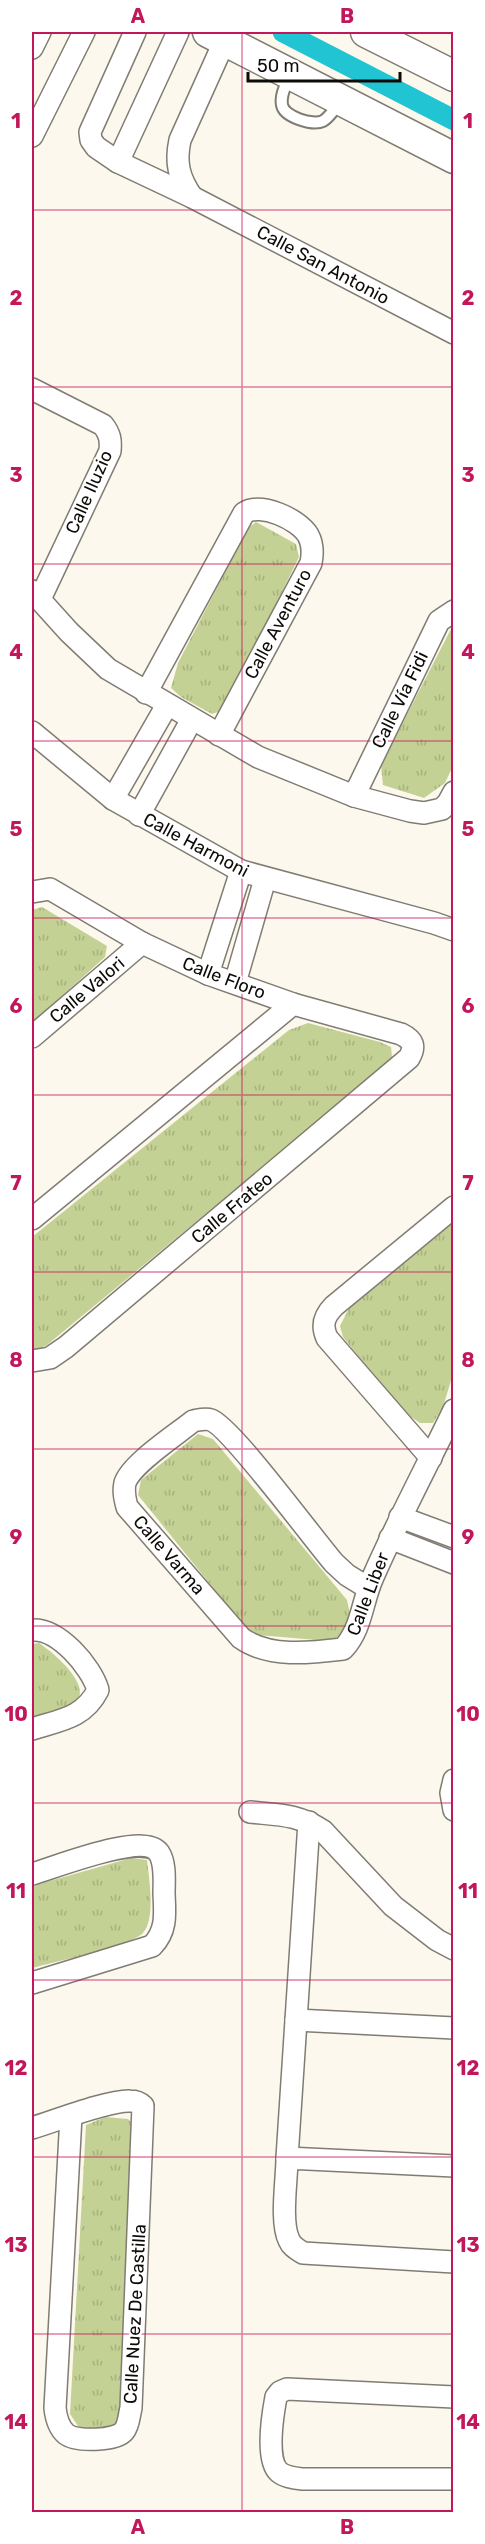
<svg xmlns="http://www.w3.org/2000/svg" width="485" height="2544" font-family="Rubik,sans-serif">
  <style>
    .park { fill: url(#park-tufts) }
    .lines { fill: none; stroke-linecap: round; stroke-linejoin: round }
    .canal { stroke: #20c4d2; stroke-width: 21 }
    .lane-casing { stroke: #817c73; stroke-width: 14 }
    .street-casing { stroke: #817c73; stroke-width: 24 }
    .secondary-casing { stroke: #817c73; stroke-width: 33 }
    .lane { stroke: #fff; stroke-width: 10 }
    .street { stroke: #fff; stroke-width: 21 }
    .secondary { stroke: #fff; stroke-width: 30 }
    .grid { fill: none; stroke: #c2185b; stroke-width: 1.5; stroke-opacity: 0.55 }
    .labels { text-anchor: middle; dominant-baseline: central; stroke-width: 4.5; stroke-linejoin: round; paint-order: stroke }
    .street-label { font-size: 18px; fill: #0d0b08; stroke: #fff }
    .neatline { fill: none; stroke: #c2185b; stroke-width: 2 }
    .grid-label { font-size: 20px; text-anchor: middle; font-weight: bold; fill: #c2185b }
  </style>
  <defs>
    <pattern id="park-tufts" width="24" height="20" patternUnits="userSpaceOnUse" patternTransform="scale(1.5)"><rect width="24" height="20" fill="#c4d194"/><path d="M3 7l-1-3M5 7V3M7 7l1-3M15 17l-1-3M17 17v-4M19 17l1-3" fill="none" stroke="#a7b27e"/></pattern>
  </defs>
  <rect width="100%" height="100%" fill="#fdf8ed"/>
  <!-- park -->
  <g class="park">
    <path d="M256,522L296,544L299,557L224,710L212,714L181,697L171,688L178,663L248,528Z"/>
    <path d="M453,625V766L445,783L424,798L383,785L381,765Z"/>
    <path d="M42,907L107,946L105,957L32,1023V910Z"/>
    <path d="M308,1023L380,1042L391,1047L392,1057L383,1067L47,1345L34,1352L32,1350V1237L289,1030Z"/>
    <path d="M453,1223V1374L443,1407L433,1423H420L401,1410L343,1337L340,1326L349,1308Z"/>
    <path d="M198,1434L213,1439L347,1600L350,1614L343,1635L328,1641L258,1635L244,1626L138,1495L141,1480Z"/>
    <path d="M39,1643C54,1653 98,1689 72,1707C62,1714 43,1716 32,1720V1644Z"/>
    <path d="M131,1858L147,1860C149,1878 156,1919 143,1933C132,1945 51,1963 32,1968V1886Z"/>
    <path d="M105,2117L128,2119L136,2127L119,2419L113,2428L96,2429L78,2426L70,2414L86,2125Z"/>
  </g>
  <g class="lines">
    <!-- canal -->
    <path class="canal" d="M283,32L454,120"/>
    <defs>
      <path id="lane" d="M289,77C286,85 280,95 282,105C284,117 313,126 323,121C330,117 334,109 339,103"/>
      <g id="street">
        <path d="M135,32L90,132L91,140L96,147L118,162L192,197L454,333"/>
        <path d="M32,48L40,32"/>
        <path d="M32,136L84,32"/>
        <path d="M118,162L178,32"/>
        <path d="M192,197C179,178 175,163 180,140L225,40"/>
        <path d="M32,389L103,425C110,434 111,440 110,451L40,599"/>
        <path d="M32,591L69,632L108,669L258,757L354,796L410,811L424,813L442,809L448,803L454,792"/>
        <path d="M146,693L244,513C261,502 298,519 308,535C313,544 313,553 311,563L219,735"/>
        <path d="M32,732L113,799L241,871L434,923L454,930"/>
        <path d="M354,796L439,621L454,611"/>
        <path d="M113,799L167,705"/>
        <path d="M139,815L192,719"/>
        <path d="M32,892L50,889L142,943L208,974L293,1004L401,1034C413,1040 416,1046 409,1058L66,1347L50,1358L32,1361"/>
        <path d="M208,974L241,871"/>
        <path d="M235,983L265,879"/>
        <path d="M32,1037L142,943"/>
        <path d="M32,1219L293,1004"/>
        <path d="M431,1458L327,1338C321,1325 324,1316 334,1306L454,1207"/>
        <path d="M400,1517L454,1537"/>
        <path d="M390,1538L454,1563"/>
        <path d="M368,1588L347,1575L334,1563C314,1540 231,1427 211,1420C205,1418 199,1420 193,1421C176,1435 131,1464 125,1483C123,1492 125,1499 127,1507L241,1638C269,1658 310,1653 343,1649C362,1629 362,1601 373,1577C398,1520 427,1466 454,1410"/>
        <path d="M32,1630C58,1628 91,1666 98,1690C84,1718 60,1720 32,1729"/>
        <path d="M454,1780L451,1793L454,1810"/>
        <path d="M250,1812C279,1815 298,1814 323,1831L393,1906L437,1940L454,1949"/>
        <path d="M32,1874C54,1868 145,1831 159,1853C166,1864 164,1882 164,1894C165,1914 167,1931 152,1946L32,1983"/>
        <path d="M296,2020L454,2028"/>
        <path d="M32,2128C55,2121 109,2100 130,2101C136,2101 139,2102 143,2106L131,2408C129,2415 129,2425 124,2431C116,2441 76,2442 66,2434C58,2427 56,2417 55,2408L71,2116"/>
        <path d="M287,2158L309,1822"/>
        <path d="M454,2166L287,2158C287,2179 280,2222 289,2240C292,2247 297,2249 303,2253L454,2262"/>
        <path d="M454,2397L287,2389L280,2392L276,2397C273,2413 265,2460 279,2472C285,2477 294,2478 302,2479H454"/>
      </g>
      <g id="secondary">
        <path d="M208,32L454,158"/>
        <path d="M366,32L454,76"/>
      </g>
    </defs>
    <!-- lane casing -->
    <use href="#lane" class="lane-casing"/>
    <!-- street casing -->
    <use href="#street" class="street-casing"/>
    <!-- secondary casing -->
    <use href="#secondary" class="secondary-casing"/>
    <!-- lane -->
    <use href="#lane" class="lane"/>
    <!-- street -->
    <use href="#street" class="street"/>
    <!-- secondary -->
    <use href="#secondary" class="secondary"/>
  </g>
  <!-- grid -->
  <path class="grid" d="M242,32V2512M32,210H454M32,387H454M32,564H454M32,741H454M32,918H454M32,1095H454M32,1272H454M32,1449H454M32,1626H454M32,1803H454M32,1980H454M32,2157H454M32,2334H454"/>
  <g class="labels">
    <!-- street labels -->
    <g class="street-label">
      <text transform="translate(323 265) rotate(28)">Calle San Antonio</text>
      <text transform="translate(89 492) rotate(-66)">Calle Iluzio</text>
      <text transform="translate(278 624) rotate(-62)">Calle Aventuro</text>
      <text transform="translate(400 700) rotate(-64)">Calle Vía Fidi</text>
      <text transform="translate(196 845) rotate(28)">Calle Harmoni</text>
      <text transform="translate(224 978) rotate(21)">Calle Floro</text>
      <text transform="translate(87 990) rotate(-40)">Calle Valori</text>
      <text transform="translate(232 1208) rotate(-40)">Calle Frateo</text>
      <text transform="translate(169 1555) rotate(49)">Calle Varma</text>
      <text transform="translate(368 1594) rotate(-69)">Calle Liber</text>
      <text transform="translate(135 2314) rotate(-87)">Calle Nuez De Castilla</text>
    </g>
  </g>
  <!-- border -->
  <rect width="485" height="2544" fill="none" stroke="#ffffff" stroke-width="66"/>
  <!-- scale -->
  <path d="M248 72v9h152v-9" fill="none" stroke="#0d0b08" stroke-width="3"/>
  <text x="257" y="72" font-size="18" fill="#0d0b08" stroke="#ffffff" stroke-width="4.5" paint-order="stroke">50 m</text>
  <rect x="33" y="33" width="419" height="2478" class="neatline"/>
  <g class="grid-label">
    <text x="138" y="23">A</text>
    <text x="347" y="23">B</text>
    <text x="16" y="128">1</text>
    <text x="468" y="128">1</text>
    <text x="16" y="305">2</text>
    <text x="468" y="305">2</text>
    <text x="16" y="482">3</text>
    <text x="468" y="482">3</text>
    <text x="16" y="659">4</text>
    <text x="468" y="659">4</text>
    <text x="16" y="836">5</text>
    <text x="468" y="836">5</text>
    <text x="16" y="1013">6</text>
    <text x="468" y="1013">6</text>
    <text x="16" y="1190">7</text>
    <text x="468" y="1190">7</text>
    <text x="16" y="1367">8</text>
    <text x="468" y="1367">8</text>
    <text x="16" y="1544">9</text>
    <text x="468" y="1544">9</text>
    <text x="16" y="1721">10</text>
    <text x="468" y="1721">10</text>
    <text x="16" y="1898">11</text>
    <text x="468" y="1898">11</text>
    <text x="16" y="2075">12</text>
    <text x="468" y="2075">12</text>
    <text x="16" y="2252">13</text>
    <text x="468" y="2252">13</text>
    <text x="16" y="2429">14</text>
    <text x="468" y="2429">14</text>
    <text x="138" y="2534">A</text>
    <text x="347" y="2534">B</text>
  </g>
</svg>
